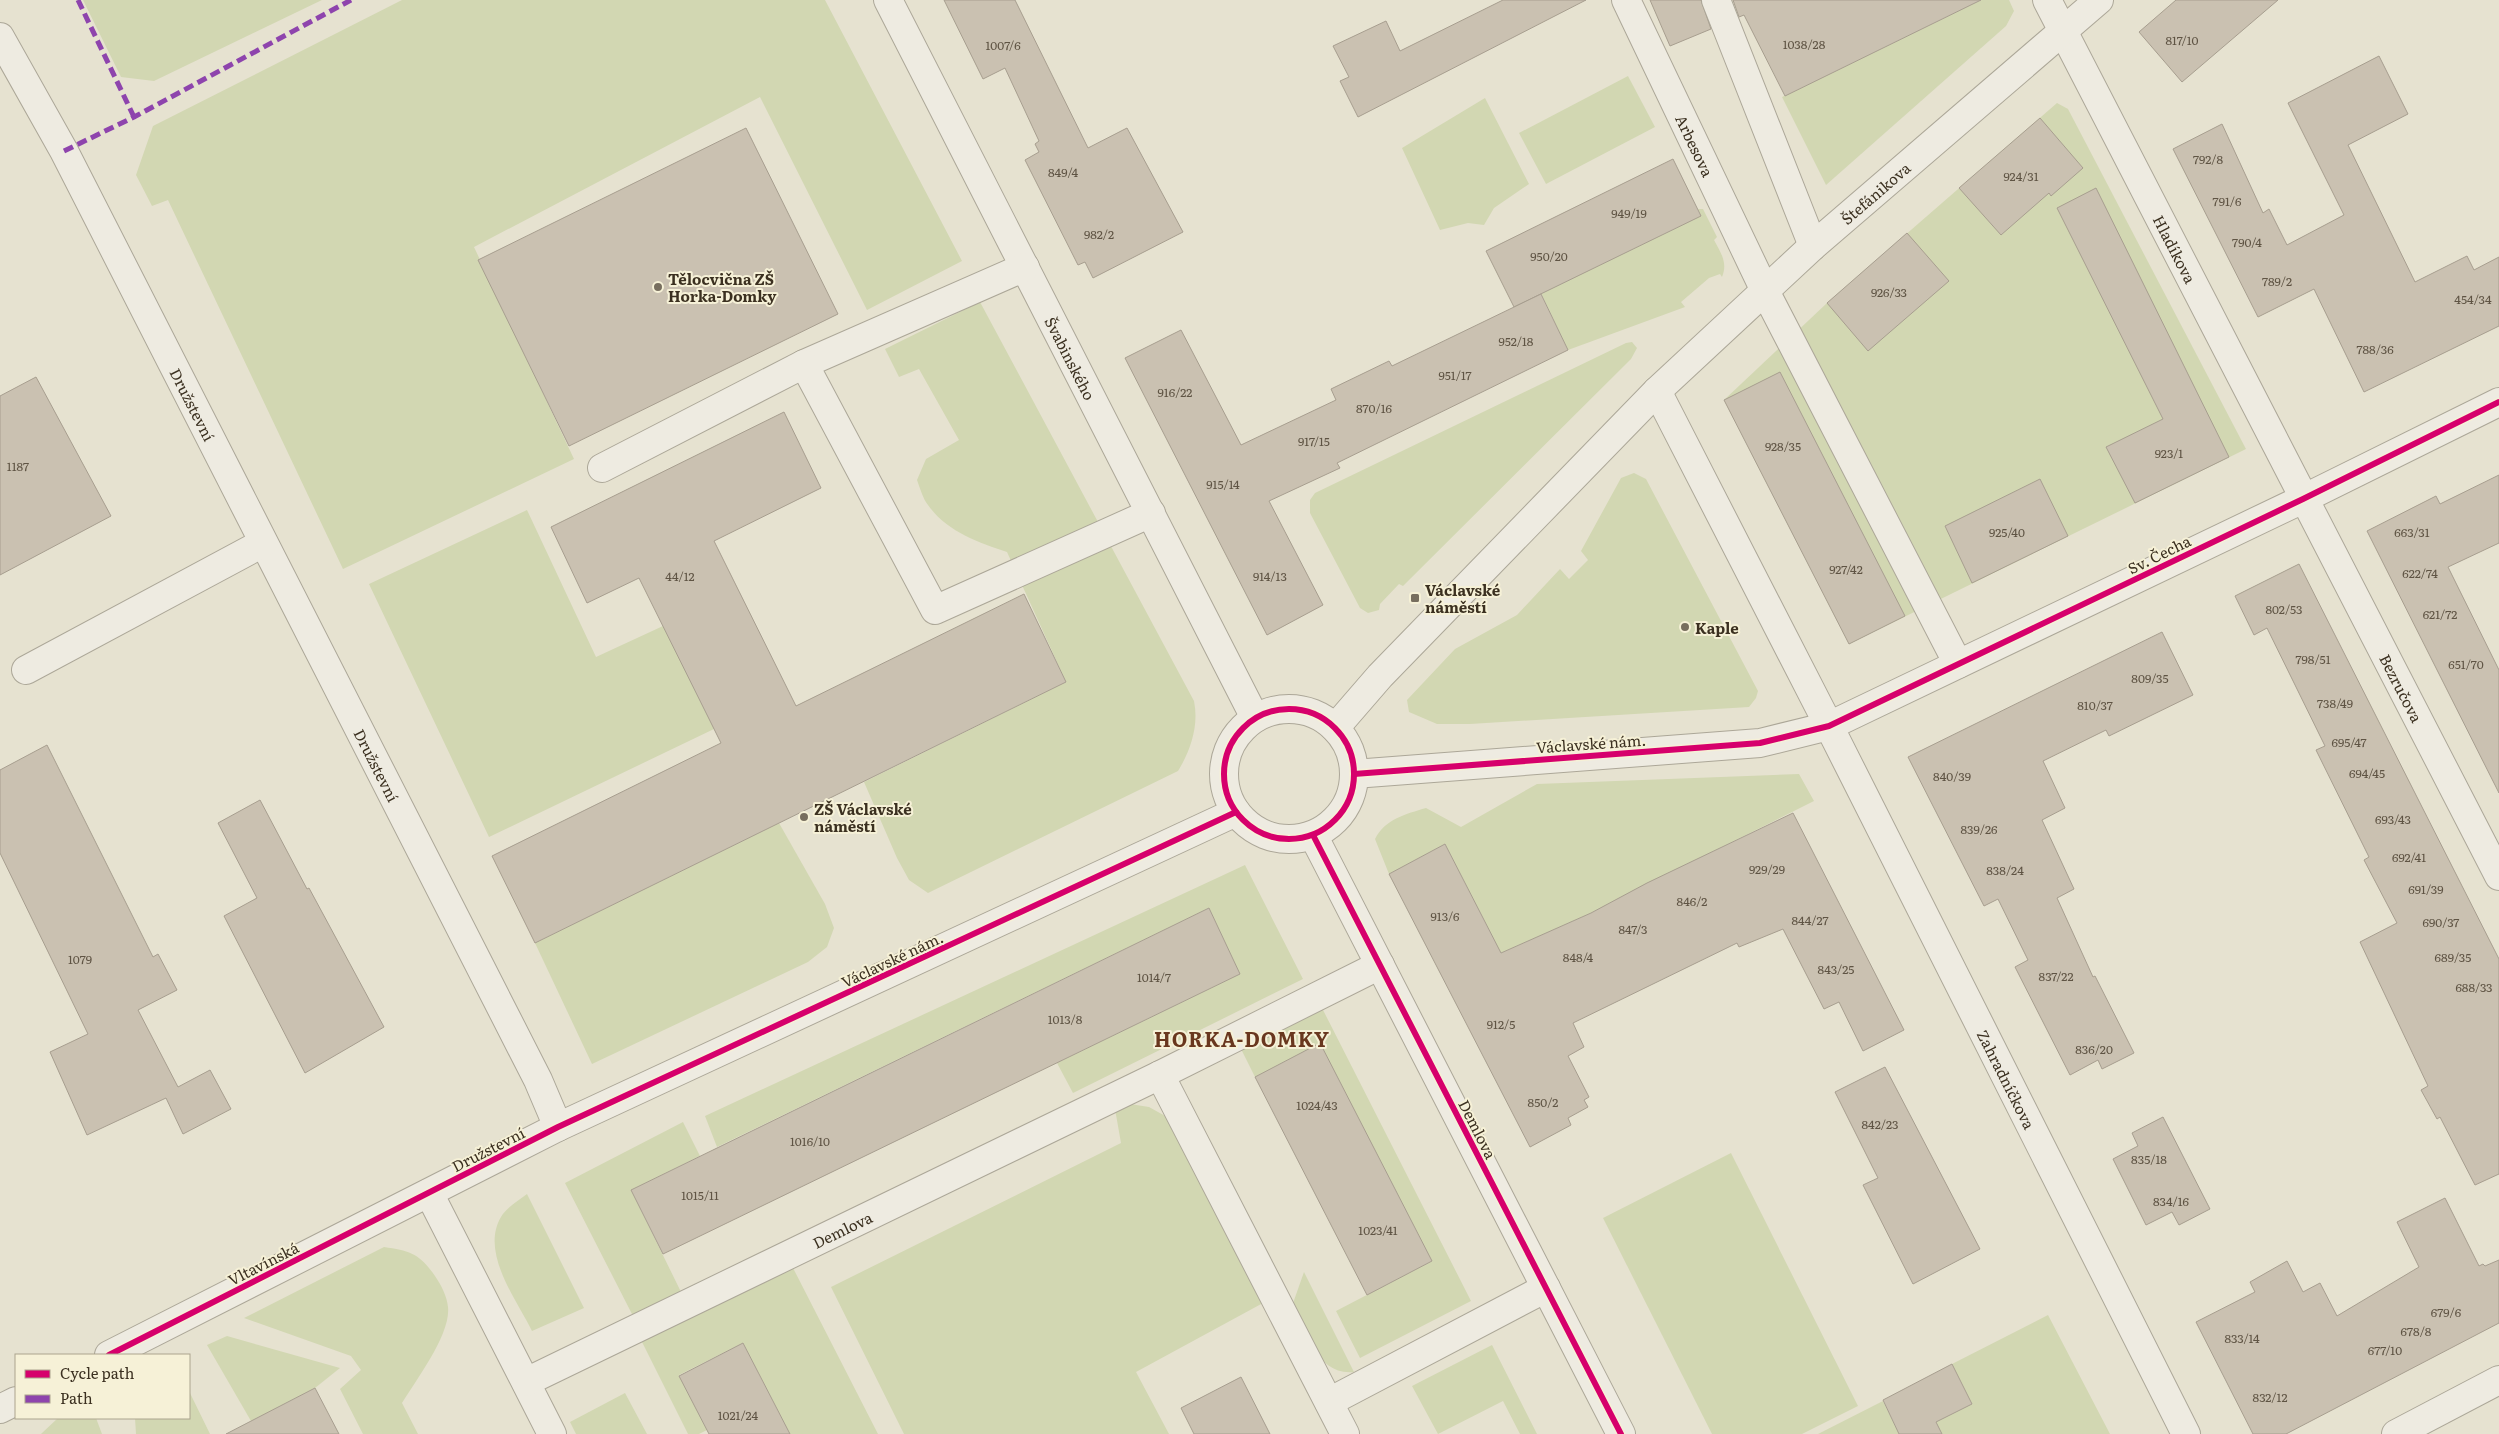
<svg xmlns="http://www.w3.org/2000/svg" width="2499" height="1434" font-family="Literata,serif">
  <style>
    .green { fill: #d2d7b2 }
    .building { fill: #cac1b1; stroke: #a79e8f }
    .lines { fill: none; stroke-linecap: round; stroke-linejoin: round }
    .minor-casing { stroke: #aca798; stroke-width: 30 }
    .minor { stroke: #eeebe1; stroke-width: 28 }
    .quiet { stroke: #8e44ad; stroke-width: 5; stroke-dasharray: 10 5; stroke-linecap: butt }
    .cycleway-casing { stroke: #f6f1d7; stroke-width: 9 }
    .cycleway { stroke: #d6006c; stroke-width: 6 }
    .poi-dot { fill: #776e5e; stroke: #f6f1d7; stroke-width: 2 }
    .labels { text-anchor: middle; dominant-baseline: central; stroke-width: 4; stroke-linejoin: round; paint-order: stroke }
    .number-label { font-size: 12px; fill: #5f5444 }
    .street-label { font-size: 15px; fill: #3b3020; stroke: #f6f1d7 }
    .poi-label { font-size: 15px; font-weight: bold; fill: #3b3020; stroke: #f6f1d7; text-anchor: start }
    .district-label { font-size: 20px; font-weight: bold; letter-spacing: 1px; fill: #69371e; stroke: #f6f1d7 }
  </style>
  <rect width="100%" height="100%" fill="#e6e2d0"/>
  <!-- green -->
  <g class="green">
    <path d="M83,0H322L154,81L121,77Z"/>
    <path d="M402,0H825L962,261L867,310L760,97L474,247L574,459L343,569L168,200L152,206L136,175L153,126Z"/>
    <path d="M1981,0H2009L2014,11L2006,26L1826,185L1782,97Z"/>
    <path d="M1628,76L1655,127L1546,184L1519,133Z"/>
    <path d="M1485,98L1529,184L1494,208L1484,225L1468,223L1440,230L1402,148Z"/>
    <path d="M2057,103L2068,109L2246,449L1849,644L1724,400L1827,303Z"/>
    <path d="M1698,209H1703L1717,237L1714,240C1721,253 1728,263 1722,277L1720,274L1709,278L1681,302L1685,307L1568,350L1541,293L1701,216Z"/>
    <path d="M980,302L1194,701C1199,725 1191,750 1178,771L928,893L909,880L897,858L864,782L1066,682L1007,552C979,543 946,531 928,505C923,499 920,488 917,480L926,459L959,440L919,369L899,377L885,349Z"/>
    <path d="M1632,342L1637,348L1631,359L1403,586L1399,584L1380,604L1379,610L1368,613L1360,608L1310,513V500L1315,493L1626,343Z"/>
    <path d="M1634,473L1646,479L1758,691L1756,698L1749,707L1470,724H1437L1409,712L1407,700L1455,649L1517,615L1560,569L1569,579L1588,560L1581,551L1621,478Z"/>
    <path d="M527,510L596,657L663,626L714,729L489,837L369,584Z"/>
    <path d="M1799,774L1814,801L1591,913L1501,953L1445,844L1389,874L1375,839C1385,819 1406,814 1426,808L1461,827L1537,784Z"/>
    <path d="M779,823L825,904L834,928L827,947L808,962L592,1064L535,943Z"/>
    <path d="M1245,865L1303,979L1073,1093L1057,1063L1240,974L1209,908L717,1147L705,1116Z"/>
    <path d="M1322,1008L1471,1301L1360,1358L1336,1311L1432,1261L1320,1044L1255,1077L1240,1047Z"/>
    <path d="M1130,1104L1149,1107L1167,1117L1263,1303L1136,1372L1169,1434H904L831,1287L1121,1143L1115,1109Z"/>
    <path d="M683,1122L700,1156L631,1190L681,1292L633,1316L565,1183Z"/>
    <path d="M1731,1153L1858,1406L1802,1434H1712L1603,1218Z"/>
    <path d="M527,1194L584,1308L532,1331C516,1299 480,1252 501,1217C506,1208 519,1200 527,1194Z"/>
    <path d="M384,1247C410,1251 419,1253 435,1276C441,1285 447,1296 448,1307C451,1334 416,1380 402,1403L418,1434H363L340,1389L361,1370L351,1356L244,1318Z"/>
    <path d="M792,1266L878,1434H790L743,1343L679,1375L707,1430L699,1434H688L641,1340Z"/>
    <path d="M1304,1272L1354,1372C1318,1376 1306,1333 1292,1306Z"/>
    <path d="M2048,1315L2110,1434H1942L1936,1422L1972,1404L1952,1364Z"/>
    <path d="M227,1336L340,1368L315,1388L251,1421L207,1345Z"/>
    <path d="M1492,1345L1537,1434H1520L1503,1401L1438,1434L1412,1386Z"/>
    <path d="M189,1391L210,1434H136L135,1418H189Z"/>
    <path d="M625,1393L647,1434H576L570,1422Z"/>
    <path d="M1883,1401L1899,1434H1818Z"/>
    <path d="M58,1418H96L102,1434H41Z"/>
  </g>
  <!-- building -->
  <g class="building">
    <path d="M944,0H1015L1088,148L1127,128L1183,232L1093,278L1085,262L1078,265L1025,160L1039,152L1035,144L1039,141L1005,68L983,79Z"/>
    <path d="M1503,0H1586L1358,117L1340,81L1349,77L1333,46L1386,21L1400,51Z"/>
    <path d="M1650,0H1701L1711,29L1670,46Z"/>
    <path d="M1733,0H1981L1785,96L1744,15L1739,17Z"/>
    <path d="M2176,0H2278L2182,82L2139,32Z"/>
    <path d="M2379,56L2408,114L2348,145L2415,282L2467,256L2474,270L2499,257V326L2364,392L2314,289L2258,317L2173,149L2222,124L2263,213L2269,209L2287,245L2344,215L2288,103Z"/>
    <path d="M2040,118L2083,168L2051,196L2049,193L2001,235L1959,188Z"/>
    <path d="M746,128L838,314L569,446L478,260Z"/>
    <path d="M1673,159L1701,216L1514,307L1486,251Z"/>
    <path d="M2096,188L2229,457L2135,503L2106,447L2163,419L2057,208Z"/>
    <path d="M1907,233L1949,281L1868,351L1827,303Z"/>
    <path d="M1541,294L1568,350L1337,463L1340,468L1269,501L1323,605L1267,635L1125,358L1181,330L1241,445L1336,400L1331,389L1389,361L1392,366Z"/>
    <path d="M1780,372L1905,616L1849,644L1724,400Z"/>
    <path d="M36,377L111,516L0,575V396Z"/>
    <path d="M784,412L821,488L714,541L796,706L1024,594L1066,682L535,943L492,856L721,743L639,578L587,603L551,527Z"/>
    <path d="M2499,475V543L2448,567L2499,670V793L2367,531L2436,496L2440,504Z"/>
    <path d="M2040,479L2068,536L1972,583L1945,526Z"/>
    <path d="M2299,564L2499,959V1174L2475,1185L2440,1117L2437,1119L2421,1090L2428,1086L2360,942L2397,923L2364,860L2369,857L2316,750L2325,746L2267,628L2254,635L2235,596Z"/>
    <path d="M2162,632L2193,695L2109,736L2106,730L2043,761L2065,808L2042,820L2074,889L2057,898L2093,977L2095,976L2134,1053L2102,1069L2098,1060L2070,1075L2015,967L2028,960L1998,899L1984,906L1908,757Z"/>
    <path d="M47,745L153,957L158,954L177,990L138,1010L178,1087L210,1070L231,1109L183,1134L166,1098L87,1135L50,1052L88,1034L0,853V770Z"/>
    <path d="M260,800L307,889L309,888L384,1027L305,1073L224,916L257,898L218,823Z"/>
    <path d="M1793,813L1904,1030L1863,1051L1839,1002L1824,1009L1783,929L1739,947L1737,943L1573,1023L1584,1047L1568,1056L1589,1097L1584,1100L1588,1107L1568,1118L1571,1125L1530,1147L1389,874L1445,844L1501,953L1591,913L1647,883Z"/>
    <path d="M1209,908L1240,974L663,1254L631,1190Z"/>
    <path d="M1320,1043L1432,1261L1367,1295L1255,1077Z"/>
    <path d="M1885,1067L1980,1249L1913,1284L1863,1185L1878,1178L1835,1092Z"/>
    <path d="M2163,1117L2210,1209L2179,1225L2172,1212L2146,1225L2113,1159L2138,1146L2132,1133Z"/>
    <path d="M2445,1198L2479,1266L2483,1264L2485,1266L2499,1260V1323L2286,1434H2253L2196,1322L2255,1292L2250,1282L2287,1261L2303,1292L2320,1283L2337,1316L2419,1267L2397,1222Z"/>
    <path d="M743,1343L790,1434H709L679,1376Z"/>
    <path d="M1952,1364L1972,1404L1936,1422L1942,1434H1899L1883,1400Z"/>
    <path d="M1241,1377L1270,1434H1194L1181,1408Z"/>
    <path d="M315,1388L339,1434H226Z"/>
  </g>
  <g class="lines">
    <defs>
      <g id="minor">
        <path id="s1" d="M888,0L1255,718"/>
        <path id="s2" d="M1626,0L1765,291L1958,664"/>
        <path d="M1716,0L1813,246"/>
        <path id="s3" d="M2047,0L2499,876"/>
        <path id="s4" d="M0,37L64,151L538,1080L558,1127"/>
        <path d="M1025,267L804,364L935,610L1151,513"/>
        <path id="s5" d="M1657,391L1829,726L2186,1434"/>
        <path d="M602,468L804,364"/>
        <path d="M26,670L263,543"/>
        <circle cx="1289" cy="774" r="65"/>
        <path id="s6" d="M1335,728L1380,676L1657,391L1813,246L2099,0"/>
        <path d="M1354,774L1760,743L1829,726L2303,499L2499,402"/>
        <path d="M1313,835L1621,1434"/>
        <path d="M1160,1075L1345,1434"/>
        <path d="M429,1193L552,1434"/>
        <path d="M109,1355L558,1127L1236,812"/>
        <path id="s7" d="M526,1382L1160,1075L1380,965"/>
        <path d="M1329,1402L1546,1288"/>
        <path d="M0,1409L16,1401"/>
        <path d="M2396,1434L2499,1380"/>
      </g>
    </defs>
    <!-- minor casing -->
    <use href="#minor" class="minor-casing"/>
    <!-- minor -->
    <use href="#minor" class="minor"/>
    <!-- quiet -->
    <g class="quiet">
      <path d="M78,0L134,117"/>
      <path d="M64,151L134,117L351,0"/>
    </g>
    <defs>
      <g id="cycleway">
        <circle cx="1289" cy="774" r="65"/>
        <path d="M1354,774L1760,743L1829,726L2303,499L2499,402"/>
        <path d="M1313,835L1621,1434"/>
        <path d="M109,1355L558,1127L1236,812"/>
      </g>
    </defs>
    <!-- cycleway casing -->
    <use href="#cycleway" class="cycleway-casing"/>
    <!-- cycleway -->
    <use href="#cycleway" class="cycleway"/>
  </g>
  <!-- markers -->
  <g class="poi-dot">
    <circle cx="658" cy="287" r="5"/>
    <rect x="1410" y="593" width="10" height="10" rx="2.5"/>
    <circle cx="1685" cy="627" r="5"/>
    <circle cx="804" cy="817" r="5"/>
  </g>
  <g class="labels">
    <!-- number labels -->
    <g class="number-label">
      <text x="2182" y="40">817/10</text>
      <text x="1804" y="44">1038/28</text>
      <text x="1003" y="45">1007/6</text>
      <text x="2208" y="159">792/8</text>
      <text x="1063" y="172">849/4</text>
      <text x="2021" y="176">924/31</text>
      <text x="2227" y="201">791/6</text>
      <text x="1629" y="213">949/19</text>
      <text x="1099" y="234">982/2</text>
      <text x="2247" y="242">790/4</text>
      <text x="1549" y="256">950/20</text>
      <text x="2277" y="281">789/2</text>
      <text x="1889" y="292">926/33</text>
      <text x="2473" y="299">454/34</text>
      <text x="1516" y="341">952/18</text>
      <text x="2375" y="349">788/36</text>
      <text x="1455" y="375">951/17</text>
      <text x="1175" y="392">916/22</text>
      <text x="1374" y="408">870/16</text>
      <text x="1314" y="441">917/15</text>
      <text x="1783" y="446">928/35</text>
      <text x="2169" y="453">923/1</text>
      <text x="18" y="466">1187</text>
      <text x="1223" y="484">915/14</text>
      <text x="2007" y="532">925/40</text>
      <text x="2412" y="532">663/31</text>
      <text x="1846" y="569">927/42</text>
      <text x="2420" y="573">622/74</text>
      <text x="680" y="576">44/12</text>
      <text x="1270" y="576">914/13</text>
      <text x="2284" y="609">802/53</text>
      <text x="2440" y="614">621/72</text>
      <text x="2313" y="659">798/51</text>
      <text x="2466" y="664">651/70</text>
      <text x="2150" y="678">809/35</text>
      <text x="2335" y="703">738/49</text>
      <text x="2095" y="705">810/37</text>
      <text x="2349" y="742">695/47</text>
      <text x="2367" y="773">694/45</text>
      <text x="1952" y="776">840/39</text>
      <text x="2393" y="819">693/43</text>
      <text x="1979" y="829">839/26</text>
      <text x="2409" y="857">692/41</text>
      <text x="1767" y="869">929/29</text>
      <text x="2005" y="870">838/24</text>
      <text x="2426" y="889">691/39</text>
      <text x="1692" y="901">846/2</text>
      <text x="1445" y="916">913/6</text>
      <text x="1810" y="920">844/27</text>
      <text x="2441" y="922">690/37</text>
      <text x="1633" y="929">847/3</text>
      <text x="1578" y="957">848/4</text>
      <text x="2453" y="957">689/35</text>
      <text x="80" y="959">1079</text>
      <text x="1836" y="969">843/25</text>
      <text x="2056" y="976">837/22</text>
      <text x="1154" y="977">1014/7</text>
      <text x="2474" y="987">688/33</text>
      <text x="1065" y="1019">1013/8</text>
      <text x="1501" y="1024">912/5</text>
      <text x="2094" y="1049">836/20</text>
      <text x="1543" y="1102">850/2</text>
      <text x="1317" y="1105">1024/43</text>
      <text x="1880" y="1124">842/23</text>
      <text x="810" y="1141">1016/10</text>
      <text x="2149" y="1159">835/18</text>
      <text x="700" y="1195">1015/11</text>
      <text x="2171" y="1201">834/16</text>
      <text x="1378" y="1230">1023/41</text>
      <text x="2446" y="1312">679/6</text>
      <text x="2416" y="1331">678/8</text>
      <text x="2242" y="1338">833/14</text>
      <text x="2385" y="1350">677/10</text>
      <text x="2270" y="1397">832/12</text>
      <text x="738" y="1415">1021/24</text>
    </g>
    <!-- street labels -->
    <g class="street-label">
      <text stroke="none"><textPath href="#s2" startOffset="161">Arbesova</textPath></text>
      <text stroke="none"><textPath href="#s6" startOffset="761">Štefánikova</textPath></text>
      <text stroke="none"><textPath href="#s3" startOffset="280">Hladíkova</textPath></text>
      <text stroke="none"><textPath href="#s1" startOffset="402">Švabinského</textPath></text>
      <text stroke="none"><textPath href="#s4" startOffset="415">Družstevní</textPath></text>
      <text transform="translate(2159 554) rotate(-26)">Sv. Čecha</text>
      <text stroke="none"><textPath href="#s3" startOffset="774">Bezručova</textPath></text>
      <text transform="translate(1591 743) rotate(-4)">Václavské nám.</text>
      <text stroke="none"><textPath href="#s4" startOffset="820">Družstevní</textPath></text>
      <text transform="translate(892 959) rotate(-25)">Václavské nám.</text>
      <text stroke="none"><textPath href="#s5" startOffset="772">Zahradníčkova</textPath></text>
      <text transform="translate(1478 1129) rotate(63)">Demlova</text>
      <text transform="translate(488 1149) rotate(-27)">Družstevní</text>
      <text stroke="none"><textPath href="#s7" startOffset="351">Demlova</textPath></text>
      <text transform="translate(263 1263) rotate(-27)">Vltavínská</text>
    </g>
    <!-- poi labels -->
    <g class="poi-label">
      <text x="668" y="278">Tělocvična ZŠ<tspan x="668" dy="17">Horka-Domky</tspan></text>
      <text x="1425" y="589">Václavské<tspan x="1425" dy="17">náměstí</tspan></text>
      <text x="1695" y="627">Kaple</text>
      <text x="814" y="808">ZŠ Václavské<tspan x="814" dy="17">náměstí</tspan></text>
    </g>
    <!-- district labels -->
    <g class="district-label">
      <text x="1242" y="1038">HORKA-DOMKY</text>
    </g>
  </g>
  <!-- legend -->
  <rect x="15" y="1354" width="175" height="65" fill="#f6f1d7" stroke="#aba48e"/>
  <rect x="25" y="1370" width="25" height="8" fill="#d6006c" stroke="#aba48e"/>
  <text x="60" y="1379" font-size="15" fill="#3b3020">Cycle path</text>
  <rect x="25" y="1395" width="25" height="8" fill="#8e44ad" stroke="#aba48e"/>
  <text x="60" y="1404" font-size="15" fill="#3b3020">Path</text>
</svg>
